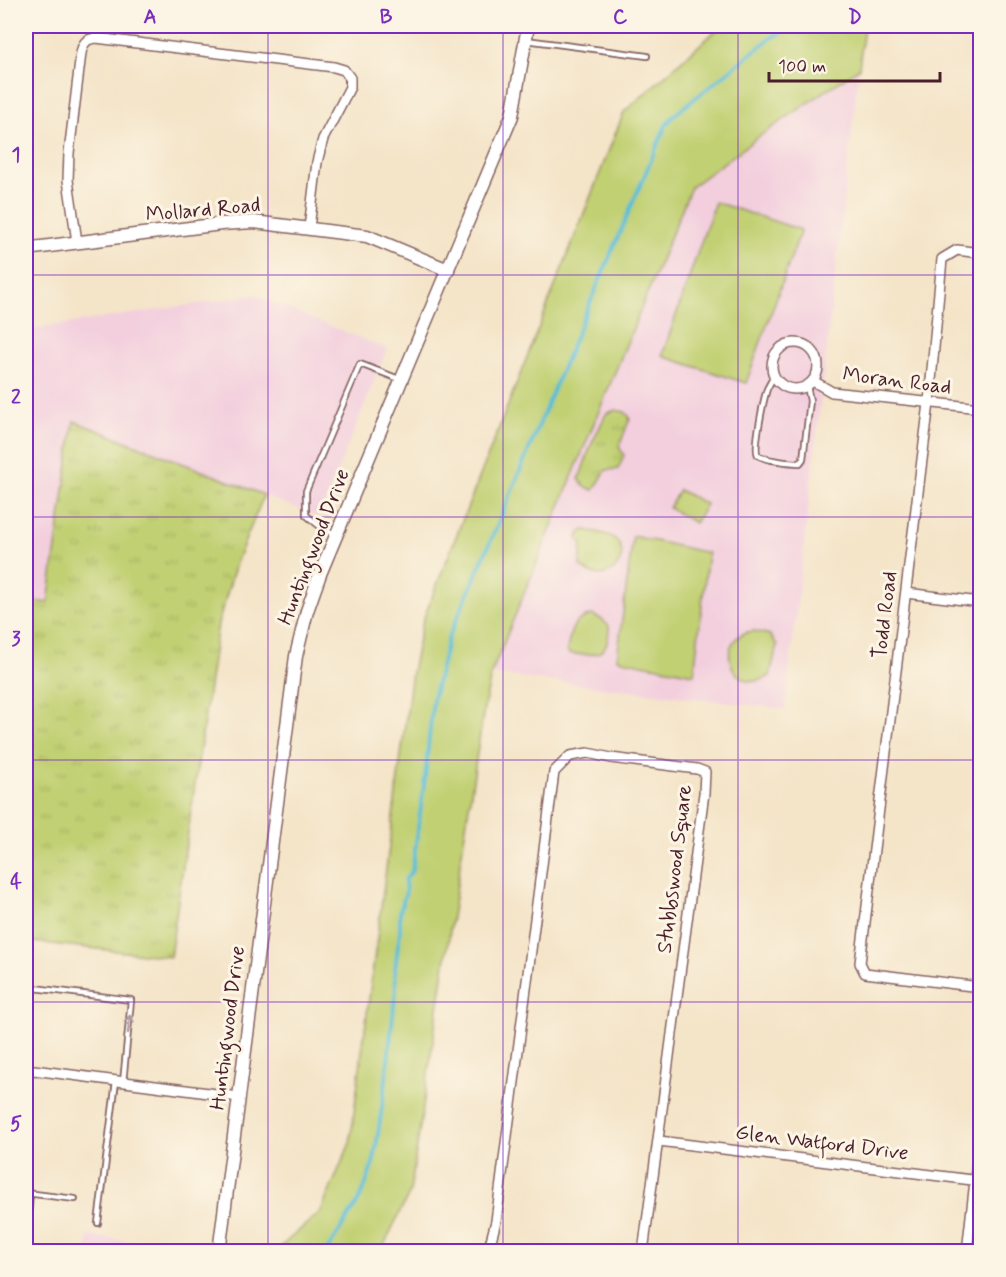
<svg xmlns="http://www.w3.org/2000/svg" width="1006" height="1277" font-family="Mynerve,sans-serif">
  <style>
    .built { fill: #f3cfde }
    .grass { fill: #c1d072; stroke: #86784e; stroke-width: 1.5 }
    .park { fill: url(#park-tufts); stroke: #86784e; stroke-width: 1.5 }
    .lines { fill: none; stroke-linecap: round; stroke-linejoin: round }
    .stream { stroke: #58bdd6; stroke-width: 4 }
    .service-casing { stroke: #866462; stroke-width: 8 }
    .minor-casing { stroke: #866462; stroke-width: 12 }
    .tertiary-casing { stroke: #866462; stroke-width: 15 }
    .service { stroke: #fff; stroke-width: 4.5 }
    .minor { stroke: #fff; stroke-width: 9 }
    .tertiary { stroke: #fff; stroke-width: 12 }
    .oneway { stroke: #ae9aa0 }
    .grid { fill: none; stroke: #7b2cbf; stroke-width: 1.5; stroke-opacity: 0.55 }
    .labels { text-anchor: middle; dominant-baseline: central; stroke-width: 6; stroke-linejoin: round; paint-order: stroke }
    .street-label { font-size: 21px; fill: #4a1f2b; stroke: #fcf5e5 }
    .neatline { fill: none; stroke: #7b2cbf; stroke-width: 2 }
    .grid-label { font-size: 20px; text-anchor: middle; font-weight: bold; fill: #7b2cbf }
  </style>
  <defs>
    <pattern id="park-tufts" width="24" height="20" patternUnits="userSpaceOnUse" patternTransform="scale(1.5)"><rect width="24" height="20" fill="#c1d072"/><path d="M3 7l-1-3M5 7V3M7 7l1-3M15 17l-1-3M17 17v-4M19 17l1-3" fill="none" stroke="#a7b263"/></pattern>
  </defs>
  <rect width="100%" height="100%" fill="#fcf5e5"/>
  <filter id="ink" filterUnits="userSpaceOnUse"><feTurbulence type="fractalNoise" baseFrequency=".0167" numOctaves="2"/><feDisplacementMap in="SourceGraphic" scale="12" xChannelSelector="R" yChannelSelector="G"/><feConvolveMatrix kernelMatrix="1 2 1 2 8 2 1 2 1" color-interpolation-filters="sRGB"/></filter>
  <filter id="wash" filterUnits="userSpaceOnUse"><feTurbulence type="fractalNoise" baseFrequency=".008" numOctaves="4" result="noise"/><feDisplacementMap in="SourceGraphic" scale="24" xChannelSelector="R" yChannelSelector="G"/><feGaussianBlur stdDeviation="1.35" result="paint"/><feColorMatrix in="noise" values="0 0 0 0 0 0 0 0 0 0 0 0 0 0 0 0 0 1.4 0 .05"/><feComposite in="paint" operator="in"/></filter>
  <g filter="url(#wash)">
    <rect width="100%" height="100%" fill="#f4e4c8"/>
    <!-- built -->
    <g class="built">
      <path d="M859,68L785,709L491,674L691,187L757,138Z"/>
      <path d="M254,295L387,349L319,517L74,421L48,604L26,600V330Z"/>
      <path d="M88,1236L191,1248V1251H87Z"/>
    </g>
    <!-- grass -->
    <g class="grass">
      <path d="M721,26H864L859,68L757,138L691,187L491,674L484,708L410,1192L381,1251H276L321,1211L350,1143L412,672L423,620L624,112Z"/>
      <path d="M715,202L801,230L746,383L662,356Z"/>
      <path d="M679,490L706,504L695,523L669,508Z"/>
      <path d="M584,530C592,531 612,533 618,542C632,563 603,588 580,566L582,543L578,540L579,534Z"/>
      <path d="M633,536L708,553L694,674L617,659Z"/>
      <path d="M592,615L601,619L609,626C609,658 596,655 569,654L567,650C571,631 571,620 592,615Z"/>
      <path d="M754,631L770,635L777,645L770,676C730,699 711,635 754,631Z"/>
    </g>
    <!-- park -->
    <g class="park">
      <path d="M615,410L625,412L630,418L619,447L624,455L618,469L606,470L594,490L585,487L579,479L591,445L606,414Z"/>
      <path d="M74,421L264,495L236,563L218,624L170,957L26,941V600L48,603Z"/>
    </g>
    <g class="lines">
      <!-- stream -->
      <path class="stream" d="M326,1252L358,1202L366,1184L374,1160L385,1088L396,989L395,968L400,932V911L406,892L405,880L412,871L425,778L433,699L448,639L501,517L577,333L666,125L673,116L768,40L786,29"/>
    </g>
  </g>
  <g filter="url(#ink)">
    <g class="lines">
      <defs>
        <g id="service">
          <path d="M526,40L647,56"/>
          <path d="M774,376C772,380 769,385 767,389C764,398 753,449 758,455C762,460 793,463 800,463L803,459L810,401L807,386"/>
          <path d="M334,534L322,528L306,515V491L360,364L399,379"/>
          <path d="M26,987L131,1000L123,1083"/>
          <path d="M26,1193L75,1199"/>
          <path d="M98,1223L116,1081"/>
          <path d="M26,1243L30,1194"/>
        </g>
        <g id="minor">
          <path d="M77,242L68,180L69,153L81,53C83,44 85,39 96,38L334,67L344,70L350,78V87L323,139L317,162L309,228"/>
          <path d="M980,253L957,250L942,259L929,403L860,963L865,973L980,987"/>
          <circle cx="795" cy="366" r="23"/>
          <path d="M813,381L832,392L980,408"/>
          <path d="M906,593L980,602"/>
          <path d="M26,1069L239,1097"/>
          <path d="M659,1141L980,1181"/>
          <path d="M488,1252L496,1221L554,772L570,756L588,753L611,758L697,769L705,772L704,793L643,1252"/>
          <path d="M967,1252L980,1136"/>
        </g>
        <g id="tertiary">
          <path d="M26,249L221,224L254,222L367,236L448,270"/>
          <path d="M219,1252L296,656L307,611L320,574L512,116L528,26"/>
        </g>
      </defs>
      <!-- service casing -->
      <use href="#service" class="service-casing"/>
      <!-- minor casing -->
      <use href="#minor" class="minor-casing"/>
      <!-- tertiary casing -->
      <use href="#tertiary" class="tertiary-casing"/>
      <!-- service -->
      <use href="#service" class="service"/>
      <!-- minor -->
      <use href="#minor" class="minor"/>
      <!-- tertiary -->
      <use href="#tertiary" class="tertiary"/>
    </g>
    <!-- one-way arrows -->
    <defs><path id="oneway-shaft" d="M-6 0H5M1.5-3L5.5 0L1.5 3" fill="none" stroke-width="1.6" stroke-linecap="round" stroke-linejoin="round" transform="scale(1.5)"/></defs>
    <use class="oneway" href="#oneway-shaft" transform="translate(129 1024) rotate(-84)"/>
  </g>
  <!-- grid -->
  <path class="grid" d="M268,26V1252M503,26V1252M738,26V1252M26,275H980M26,517H980M26,760H980M26,1002H980"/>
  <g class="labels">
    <!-- street labels -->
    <g class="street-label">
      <text transform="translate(203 210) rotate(-5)">Mollard Road</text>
      <text transform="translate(897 381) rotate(7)">Moran Road</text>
      <text transform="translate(314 547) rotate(-69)">Huntingwood Drive</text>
      <text transform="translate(885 615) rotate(-83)">Todd Road</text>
      <text transform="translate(675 869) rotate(-83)">Stubbswood Square</text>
      <text transform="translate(228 1028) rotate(-83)">Huntingwood Drive</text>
      <text transform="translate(822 1143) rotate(7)">Glen Watford Drive</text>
    </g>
  </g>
  <!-- margin -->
  <rect width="1006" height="1277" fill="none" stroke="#fcf5e5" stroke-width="66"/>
  <!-- scale -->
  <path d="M769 72v9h171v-9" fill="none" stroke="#4a1f2b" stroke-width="3"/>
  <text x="778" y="72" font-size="18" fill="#4a1f2b" stroke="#fcf5e5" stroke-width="4.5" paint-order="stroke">100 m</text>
  <rect x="33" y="33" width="940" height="1211" class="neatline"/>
  <g class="grid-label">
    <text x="150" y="23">A</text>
    <text x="386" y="23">B</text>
    <text x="620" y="23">C</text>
    <text x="855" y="23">D</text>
    <text x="16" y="161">1</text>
    <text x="16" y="403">2</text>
    <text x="16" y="645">3</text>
    <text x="16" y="888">4</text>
    <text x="16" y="1130">5</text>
  </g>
</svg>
